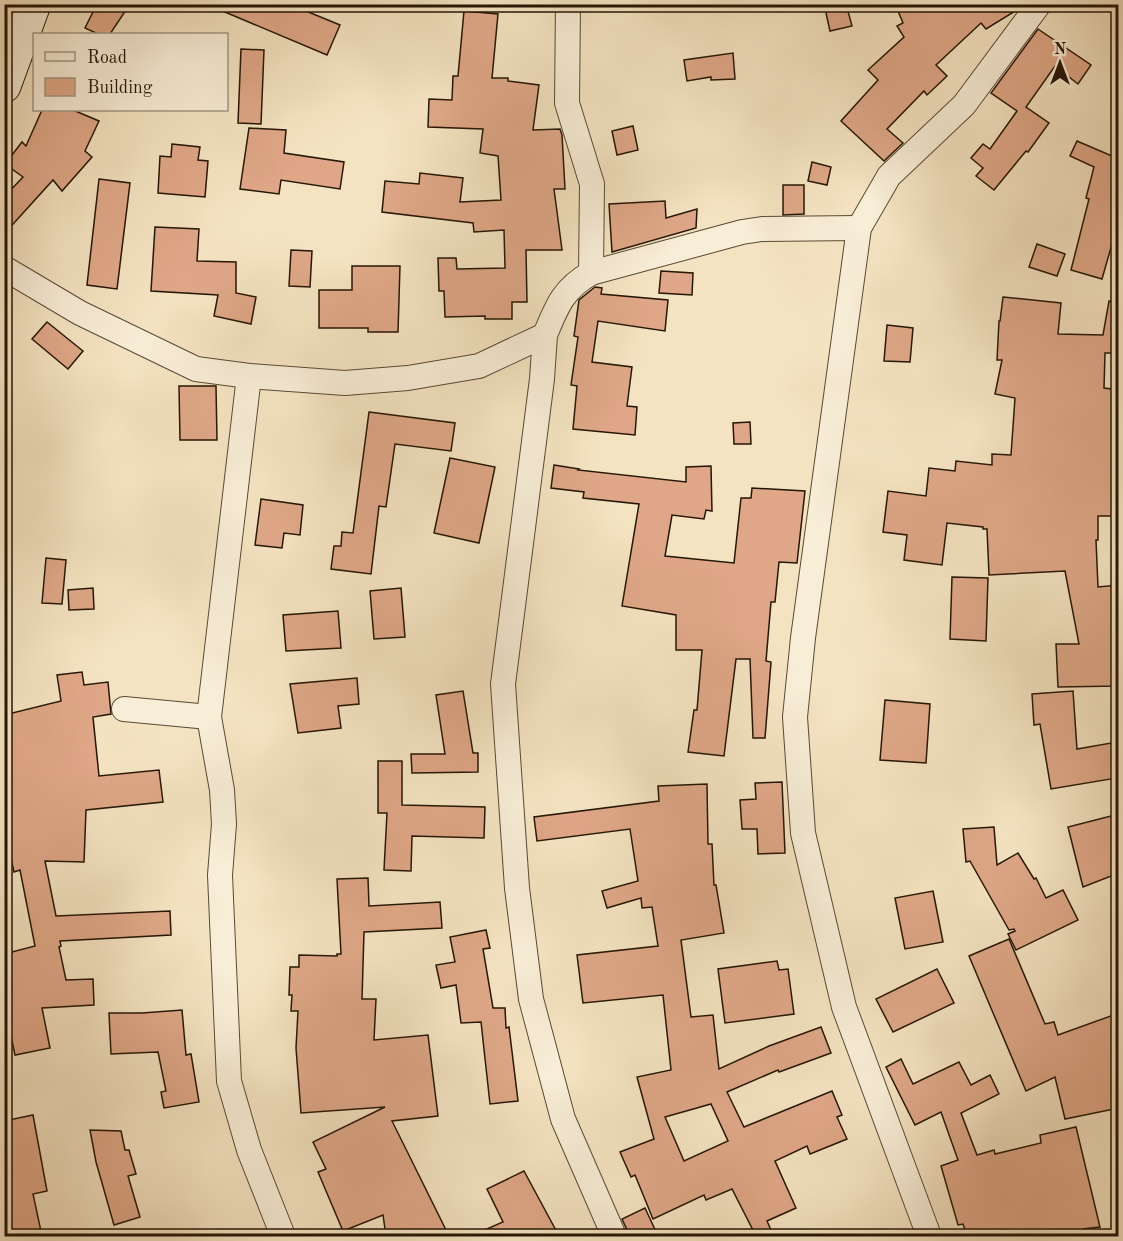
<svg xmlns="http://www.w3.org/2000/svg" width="1123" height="1241" font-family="'Old Standard TT',serif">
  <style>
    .building { fill: #dfa787; stroke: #251605; stroke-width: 1.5; fill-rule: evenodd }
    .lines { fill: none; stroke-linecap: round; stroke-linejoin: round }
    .street-casing { stroke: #594934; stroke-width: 26 }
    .secondary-casing { stroke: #251605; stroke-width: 35 }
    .street { stroke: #f8edd7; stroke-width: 24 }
    .secondary { stroke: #f8edd7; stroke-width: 33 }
  </style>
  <rect width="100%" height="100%" fill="#f4e3c1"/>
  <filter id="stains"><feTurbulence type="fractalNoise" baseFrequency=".00333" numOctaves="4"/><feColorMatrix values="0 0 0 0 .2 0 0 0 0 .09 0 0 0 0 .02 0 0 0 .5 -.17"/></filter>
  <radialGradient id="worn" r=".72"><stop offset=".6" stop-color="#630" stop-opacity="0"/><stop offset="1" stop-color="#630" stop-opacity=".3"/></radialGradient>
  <!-- building -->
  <g class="building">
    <path d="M97,4H130L110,34H98L85,28Z"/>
    <path d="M206,4H289L340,25L327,55Z"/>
    <path d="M824,4H846L852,26L830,31Z"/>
    <path d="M895,4H1021L1017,10L986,29L981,23L936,65L947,76L927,95L924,91L887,129L903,143L884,161L841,121L878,80L868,70L904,37L897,26L903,23Z"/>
    <path d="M464,11L498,14L492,78H508V81L539,85L533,130L560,129L562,135L565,189H554L562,250H526L527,302H512V319H485V316L445,317L444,291H439L438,258H456L457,269L505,268L504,230L474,232L473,223L382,212L385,181L419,184L420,173L463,178L460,202L501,200L498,156L480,153L483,129L428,127L429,99L452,100L453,76H458Z"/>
    <path d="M1038,29L1091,65L1078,84L1055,66L1026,107L1049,123L1028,152L1026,151L994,190L976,176L983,168L971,158L983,144L990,149L1017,111L991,93Z"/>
    <path d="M241,49L264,50L261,124L238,123Z"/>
    <path d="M733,53L735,79L711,80V77L687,81L684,60Z"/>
    <path d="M42,110H73L99,121L85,151L92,157L62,191L53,180L4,234V197L23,177L5,164L22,142L26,146Z"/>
    <path d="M633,126L638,150L617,155L612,131Z"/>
    <path d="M249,128L286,130L284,153L344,162L340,189L281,180L279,194L240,189Z"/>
    <path d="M1077,141L1119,159V238L1114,237L1102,279L1071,270L1089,199L1086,198L1094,167L1070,156Z"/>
    <path d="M172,144L200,147L198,160L208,161L205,197L158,193L160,156L171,157Z"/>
    <path d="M812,162L831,167L827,185L808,181Z"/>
    <path d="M99,179L130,183L117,289L87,285Z"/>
    <path d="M783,185H804V214L783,215Z"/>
    <path d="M665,201L666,218L697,209L696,228L612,252L609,204Z"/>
    <path d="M155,227L199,229L197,261L236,262V293L256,297L251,324L214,316L218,295L151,291Z"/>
    <path d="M1037,244L1065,254L1057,276L1029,267Z"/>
    <path d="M291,250L312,251L310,287L289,286Z"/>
    <path d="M352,266H400L398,332H368V328H319V290H352Z"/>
    <path d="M661,271L693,273L692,295L659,293Z"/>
    <path d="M595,287L602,288L601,294L668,300L665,331L598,321L592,362L632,367L627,406L637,407L635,435L573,429L577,386L571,385L578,337L574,336L579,300Z"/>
    <path d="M1003,297L1061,303L1058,334L1103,335L1109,301L1119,302V353H1105L1104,388L1119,390L1114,464L1119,465V516H1098V540H1096L1098,587L1119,585V686L1058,687L1056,644H1079L1065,571L989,575L987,529H983V527L947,523L942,565L904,560L907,535L883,532L888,491L926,496L929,468L955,471L956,461L992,465V454L1011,455L1015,398L995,394L1002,360H997L999,321H1000Z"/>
    <path d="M47,322L83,351L68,369L32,339Z"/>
    <path d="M887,325L913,328L910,362L884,361Z"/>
    <path d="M179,386H216L217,440H180Z"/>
    <path d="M369,412L455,423L451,451L395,444L386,507L379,506L371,574L331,569L334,546H341L342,532L353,533Z"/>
    <path d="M750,422L751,444H734L733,423Z"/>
    <path d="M450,458L495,467L479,543L434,533Z"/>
    <path d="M554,465L579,469L578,470L686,482V467L711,466L712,511L706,510L704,519L672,515L665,556L734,563L741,498H751L752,488L805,491L797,563L779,562L775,602H771L766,661L771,662L765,738H753L750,659H736L724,756L688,752L694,710H697L702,650H676V615L622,606L639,504L583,498L584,492L551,488Z"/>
    <path d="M261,499L303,505L300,535L284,533L282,548L255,545Z"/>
    <path d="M46,558L66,560L62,604L42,603Z"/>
    <path d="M952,577L988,578L986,641L950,639Z"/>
    <path d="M93,588L94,609L69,610L68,590Z"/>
    <path d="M401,588L405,637L374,639L370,591Z"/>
    <path d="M338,611L341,648L286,651L283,615Z"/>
    <path d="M82,672L84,685L108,682L111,714L93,717L99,776L159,770L163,802L86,810L84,862L45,861L56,916L170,911L171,935L60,941L61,946L59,947L66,980L93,979L94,1005L42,1008L50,1048L15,1055L4,1004V954L35,946L20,870L14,872L4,827V715L61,701L57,675Z"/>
    <path d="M357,678L359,704L338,706L341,728L298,733L290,684Z"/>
    <path d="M463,691L473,753H478V772L412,773L411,754H445L436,695Z"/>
    <path d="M1073,691L1077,749L1111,743L1117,778L1051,789L1040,724L1034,725L1032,694Z"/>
    <path d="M885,700L930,704L926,763L880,760Z"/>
    <path d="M378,761H402V805L485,807L484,838L412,836L411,871L384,870L387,813H378Z"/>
    <path d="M782,782L785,853L758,854L757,829H742L740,800L756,799L755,783Z"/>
    <path d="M707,784L708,844H712L714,885H716L724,933L681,940L691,1017L713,1015L719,1069L769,1046L821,1027L831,1053L779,1072L778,1070L727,1092L744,1127L832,1091L842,1115L837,1117L847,1139L810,1154L807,1146L775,1161L796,1208L767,1221L771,1230L756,1236L732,1189L706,1200L704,1195L653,1219L635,1175L631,1177L620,1152L654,1139L637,1077L671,1070L663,995L583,1003L577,955L658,946L652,907L642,908L641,898L607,908L602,891L638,881L630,829L537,841L534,817L659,801L658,786ZM711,1104L728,1141L684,1161L665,1117Z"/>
    <path d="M1119,814V873L1083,887L1068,827Z"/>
    <path d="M994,827L997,865L1018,853L1034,879L1036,878L1046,898L1063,890L1078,920L1016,950L1008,934L1015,931L1014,929L1009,930L970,861L966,862L963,829Z"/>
    <path d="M368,878L369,906L440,902L442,928L364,932L362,999H376L374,1040L428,1035L438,1116L392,1121L449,1236H386L383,1215L343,1231L318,1172L326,1169L313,1142L385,1107L301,1113L296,1048L298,1011H291L292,995H289L290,967H299V955L337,956V954H341L337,879Z"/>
    <path d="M933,891L943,942L905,949L895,898Z"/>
    <path d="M486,930L490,948L483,949L493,1008H505L506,1028L509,1027L518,1101L490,1104L481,1022L461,1023L456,985L441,988L436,965L455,962L450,937Z"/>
    <path d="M1009,939L1045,1024L1054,1022L1058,1035L1119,1013V1108L1065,1119L1055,1077L1026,1091L969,956Z"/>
    <path d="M777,961L779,970L788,969L794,1014L725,1023L718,969Z"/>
    <path d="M937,969L954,1003L893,1032L876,999Z"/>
    <path d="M182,1010L186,1055L191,1054L199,1102L164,1108L161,1092L166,1091L158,1052L111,1054L109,1013H142Z"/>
    <path d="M901,1059L913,1084L959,1062L971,1085L990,1075L999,1094L961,1113L977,1155L994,1150L995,1154L1041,1143L1040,1135L1076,1127L1100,1227L1083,1229V1236H967L963,1224L958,1225L941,1166L958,1160L941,1112L915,1125L886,1067Z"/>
    <path d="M33,1115L47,1191L33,1194L42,1236H4V1121Z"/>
    <path d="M90,1130L121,1131L125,1150H129L136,1174L128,1176L140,1217L114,1225L96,1162Z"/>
    <path d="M524,1171L559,1236H471L503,1222L487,1189Z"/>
    <path d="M645,1208L658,1236H630L622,1219Z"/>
  </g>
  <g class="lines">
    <defs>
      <g id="street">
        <path d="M568,4L567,103L592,184L591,273"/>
        <path d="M4,268L80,313L196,369L249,376L345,383L408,378L479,366L545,335C557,306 563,289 591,273L742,232L762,229L859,228"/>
        <path d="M545,335L542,379L503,684L517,888L531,999L563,1119L614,1236"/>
        <path d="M249,376L209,717L222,790L224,824L220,875L229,1081L249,1150L283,1236"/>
        <path d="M124,709L209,717"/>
        <path d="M929,1236L844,1007L803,833L795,717L803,638L859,228L889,176L964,105L1039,4"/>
      </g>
      <path id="secondary" d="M4,86L34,4"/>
    </defs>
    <!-- street casing -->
    <use href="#street" class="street-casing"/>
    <!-- secondary casing -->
    <use href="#secondary" class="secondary-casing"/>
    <!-- street -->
    <use href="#street" class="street"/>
    <!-- secondary -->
    <use href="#secondary" class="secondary"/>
  </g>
  <!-- margin -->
  <rect width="1123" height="1241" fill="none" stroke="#f4e3c1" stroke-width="24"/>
  <rect x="6" y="6" width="1111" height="1229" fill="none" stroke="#251605" stroke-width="3"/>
  <rect x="12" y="12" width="1099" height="1217" fill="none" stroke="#251605" stroke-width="1.5"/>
  <!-- legend -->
  <rect x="33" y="33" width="195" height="78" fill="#f8edd7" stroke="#a49783" stroke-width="1.5"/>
  <rect x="45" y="52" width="30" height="9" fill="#f8edd7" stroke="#a49783" stroke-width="1.5"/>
  <text x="87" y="63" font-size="18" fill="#251605">Road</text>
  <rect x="45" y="78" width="30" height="18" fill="#dfa787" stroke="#a49783" stroke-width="1.5"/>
  <text x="87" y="93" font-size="18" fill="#251605">Building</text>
  <!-- north arrow -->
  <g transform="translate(1060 63)" stroke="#f8edd7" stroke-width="4.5" paint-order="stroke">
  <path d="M0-4.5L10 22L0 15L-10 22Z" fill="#251605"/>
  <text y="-9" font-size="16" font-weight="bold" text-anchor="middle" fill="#251605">N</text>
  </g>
  <rect width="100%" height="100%" filter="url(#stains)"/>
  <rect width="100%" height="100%" fill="url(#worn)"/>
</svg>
